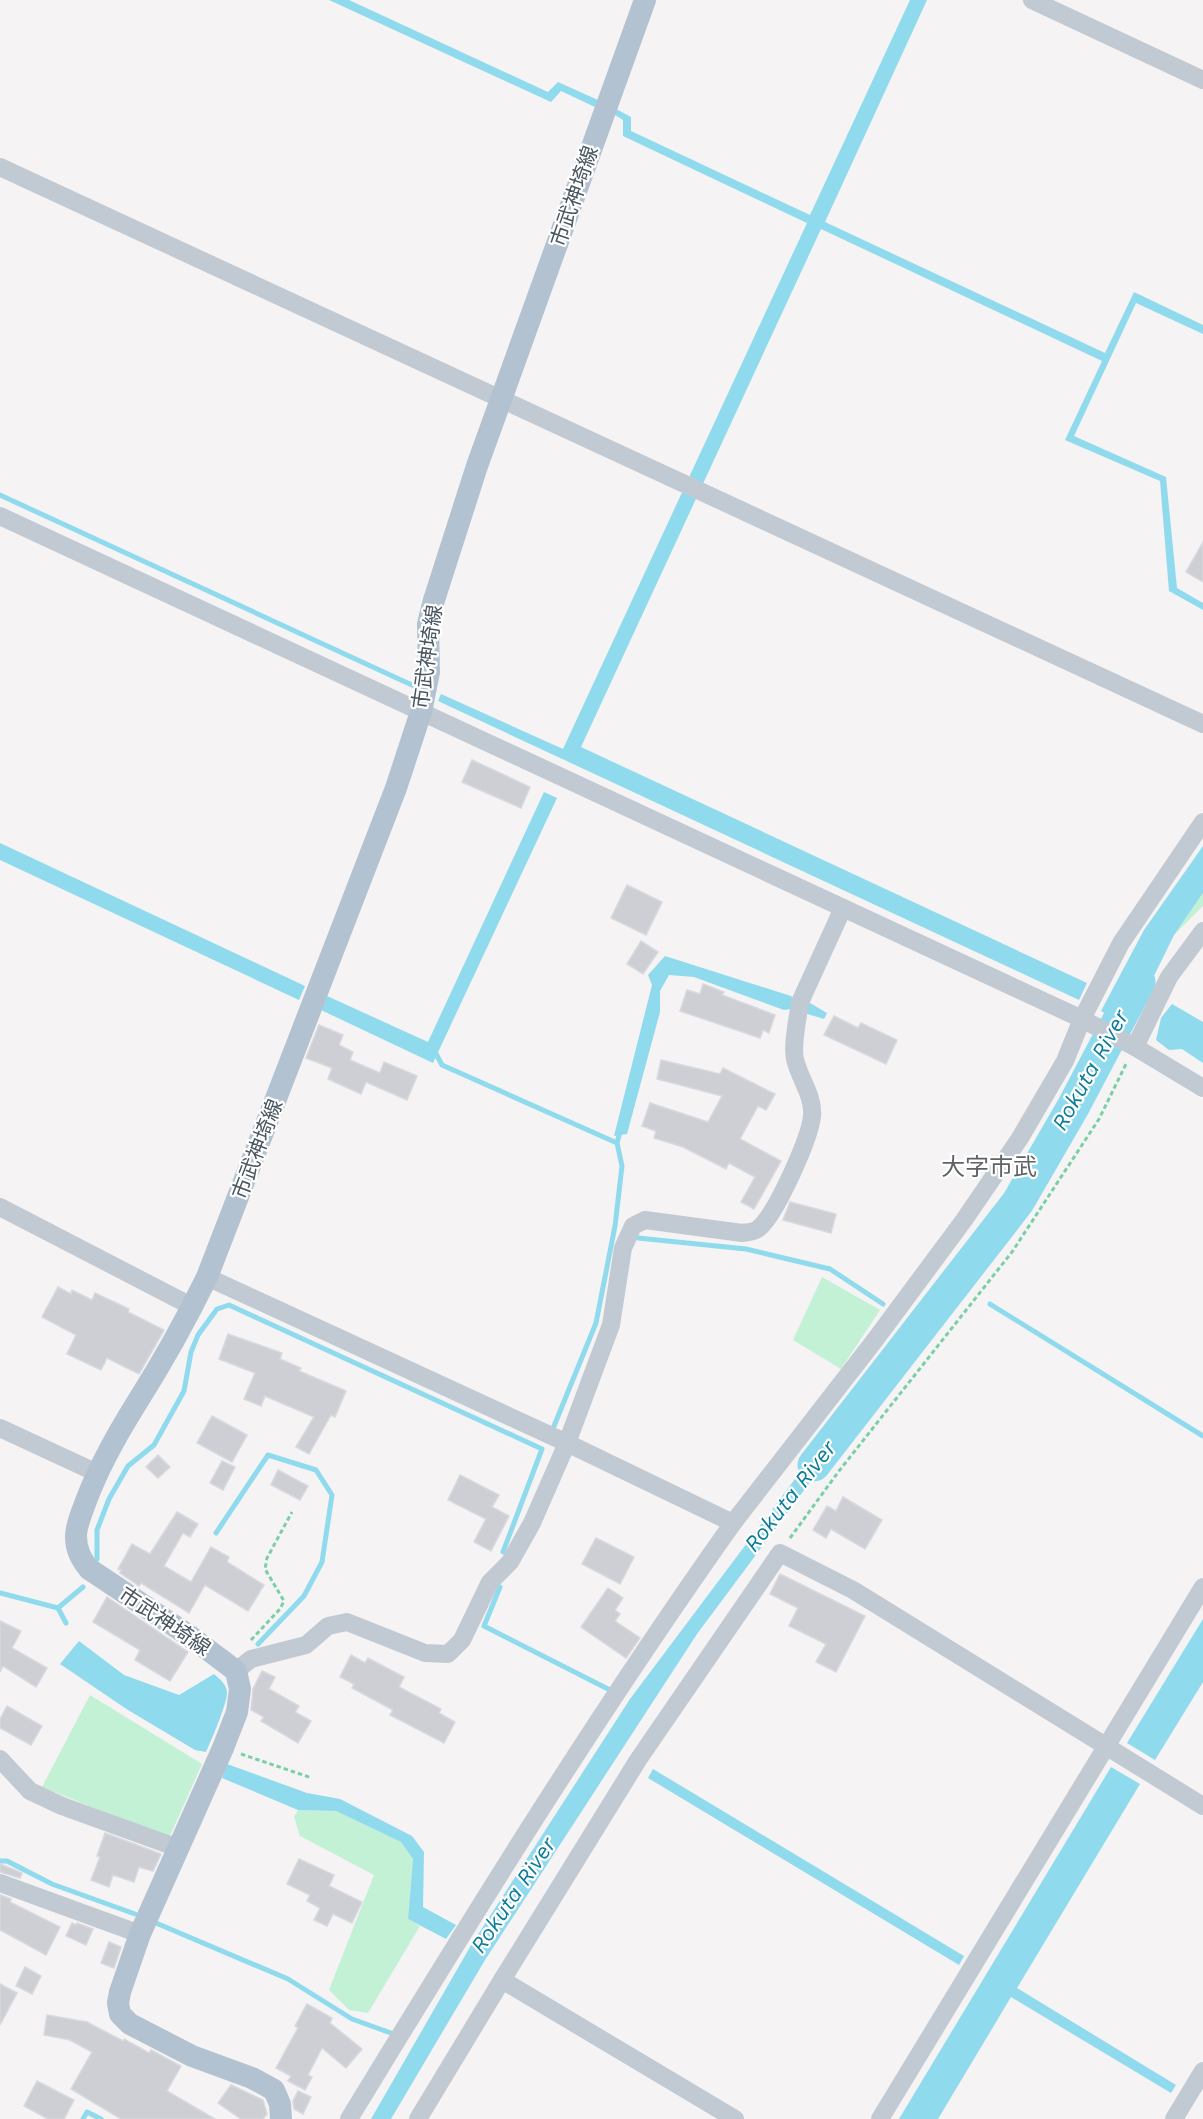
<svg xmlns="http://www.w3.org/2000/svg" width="1203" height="2119" font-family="'Work Sans','Noto Sans JP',sans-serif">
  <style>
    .green { fill: #c3f1d5 }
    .water { fill: #90daee }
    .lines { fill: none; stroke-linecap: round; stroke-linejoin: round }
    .stream { stroke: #90daee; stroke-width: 5 }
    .river { stroke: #90daee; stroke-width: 33 }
    .building { fill: #cdcfd5; stroke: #d7d9de; stroke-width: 1.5 }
    .path { stroke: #7ad0a6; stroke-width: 3; stroke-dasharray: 4.5 3; stroke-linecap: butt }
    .minor { stroke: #c1cad2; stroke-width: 18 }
    .major { stroke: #b3c2d1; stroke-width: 22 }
    .labels { text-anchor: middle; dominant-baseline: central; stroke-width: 4.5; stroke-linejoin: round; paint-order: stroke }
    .street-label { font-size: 21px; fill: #4a5661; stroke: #fff }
    .water-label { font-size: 22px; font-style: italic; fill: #0c7c9b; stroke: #fff }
    .quarter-label { font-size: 24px; fill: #5f6368; stroke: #fff }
  </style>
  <rect width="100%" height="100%" fill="#f5f3f3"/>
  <!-- green -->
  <g class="green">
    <path d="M1203,893V906L1174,935Z"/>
    <path d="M822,1277L880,1310L841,1369L793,1340Z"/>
    <path d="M90,1695L202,1764L169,1838L42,1787Z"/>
    <path d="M298,1810L336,1811L401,1842L413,1859L408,1919L420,1926L368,2013L349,2010L329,1990L374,1875L300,1836L294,1817Z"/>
  </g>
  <!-- water -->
  <g class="water">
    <path d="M329,0H349L548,92L558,82L598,100L595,107L561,91L551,102Z"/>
    <path d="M910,0H927L825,222L1105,353L1134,292L1203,325V334L1136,303L1074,436L1166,477L1177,588L1203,603V610L1169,591L1160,481L1065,440L1102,361L821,229L581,747L1087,983L1079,1000L438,701L441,694L563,749L807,223L623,136V120L615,115L616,109L631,117V131L810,215Z"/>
    <path d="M544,792L557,798L433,1063L321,1010L327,996L428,1042Z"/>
    <path d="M0,843L305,986L299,1000L0,860Z"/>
    <path d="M1203,846V893L1174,935L1129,1027L1101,1011L1144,930Z"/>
    <path d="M665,956L791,996L797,1002L810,1003L827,1013L824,1019L791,1009L784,1010L694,977L669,975L660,991V1012L627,1134L614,1136L652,985L648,975Z"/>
    <path d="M1172,1004L1203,1022V1063L1182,1049L1169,1050L1156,1040L1161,1018Z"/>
    <path d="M834,1427L848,1431L697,1634L485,1960L391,2119H371L470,1947L630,1699Z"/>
    <path d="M1203,1619V1682L1155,1760L1127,1743Z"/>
    <path d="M79,1641L124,1675L179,1695L214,1674C220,1679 227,1685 227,1693C227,1704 211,1741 206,1752L195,1750L128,1710L60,1664Z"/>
    <path d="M227,1764L307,1793L340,1799L412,1836L424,1852L423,1907L456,1925L446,1939L408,1919L413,1859L401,1842L336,1811L298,1810L222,1778Z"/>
    <path d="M1111,1767L1140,1784L1017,1988L1176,2085L1171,2093L1011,1997L938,2119H899Z"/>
    <path d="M653,1769L964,1956L959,1965L648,1778Z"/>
  </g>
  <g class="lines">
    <!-- stream -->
    <g class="stream">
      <path d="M0,495L414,686"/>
      <path d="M434,1050L442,1065L617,1143"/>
      <path d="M638,1238L746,1249L830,1269L883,1304"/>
      <path d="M990,1304L1203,1436"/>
      <path d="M554,1426L596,1323L615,1226L622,1166L617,1143L621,1128"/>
      <path d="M216,1533L268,1455L316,1470L332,1495L322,1562L304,1596L258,1644"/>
      <path d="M97,1559V1530L109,1499L128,1466L154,1445L184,1391L191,1352L198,1335L217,1309L229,1305L542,1449L503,1552"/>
      <path d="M500,1587L484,1626L608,1689"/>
      <path d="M0,1593L58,1608L83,1587"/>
      <path d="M58,1608L66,1623"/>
      <path d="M0,1861H7L52,1884L135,1914"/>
      <path d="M156,1923L288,1979L352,2019L391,2033"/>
      <path d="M83,2119L87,2112L101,2119"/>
    </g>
    <!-- river -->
    <path class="river" d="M814,1465L1018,1202L1073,1107L1139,982"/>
  </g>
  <!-- building -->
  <g class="building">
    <path d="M1203,542V582L1186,572Z"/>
    <path d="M472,760L530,787L521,808L462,782Z"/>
    <path d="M627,885L662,902L646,935L611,918Z"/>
    <path d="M641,941L658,952L643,974L627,964Z"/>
    <path d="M703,984L724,992L722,995L775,1015L769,1033L763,1030L760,1038L680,1011L687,990L700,994Z"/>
    <path d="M834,1016L858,1028L861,1023L897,1040L886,1064L824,1035Z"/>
    <path d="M319,1025L343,1035L339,1045L353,1052L350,1060L380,1073L384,1062L417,1076L407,1100L366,1082L361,1094L328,1079L332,1068L306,1058Z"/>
    <path d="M661,1060L720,1074L723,1068L775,1094L766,1110L758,1106L740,1139L781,1161L754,1209L741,1202L755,1177L729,1163L726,1169L683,1147L654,1138L656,1131L642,1126L650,1103L708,1122L722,1096L657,1079Z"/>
    <path d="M790,1202L836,1214L831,1233L783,1220Z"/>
    <path d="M58,1287L71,1294L72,1290L92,1300L95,1293L129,1309L128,1312L164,1330L139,1374L107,1358L101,1370L67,1354L76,1335L42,1317Z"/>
    <path d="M228,1334L282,1353L280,1359L301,1368L299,1371L346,1391L335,1417L331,1415L309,1454L296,1447L314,1417L265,1396L261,1406L244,1399L255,1373L219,1359Z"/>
    <path d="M212,1416L247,1435L232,1462L197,1443Z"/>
    <path d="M158,1455L170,1467L158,1478L146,1467Z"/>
    <path d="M222,1461L235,1467L223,1490L210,1483Z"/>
    <path d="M278,1470L308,1486L300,1500L271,1485Z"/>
    <path d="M460,1475L499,1495L492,1507L509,1516L491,1551L474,1542L486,1519L448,1500Z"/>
    <path d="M843,1497L882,1520L865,1549L831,1529L826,1538L813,1530L827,1506L836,1511Z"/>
    <path d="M177,1512L198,1524L190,1537L183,1533L164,1566L191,1582L211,1547L229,1557L227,1562L264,1585L248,1611L205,1585L189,1613L141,1583L139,1586L120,1573L121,1570L118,1569L132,1544L150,1554Z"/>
    <path d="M596,1538L634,1557L620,1584L582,1564Z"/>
    <path d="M780,1574L865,1616L836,1672L816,1662L826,1644L789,1626L798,1608L770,1594Z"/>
    <path d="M608,1588L623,1598L615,1610L620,1614L615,1621L640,1638L626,1658L581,1627Z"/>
    <path d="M107,1597L188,1652L170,1681L135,1660L140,1650L93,1622Z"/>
    <path d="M0,1621L21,1631L12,1648L47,1668L36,1687L3,1666L0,1672Z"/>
    <path d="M351,1655L365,1663L368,1658L404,1677L399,1687L441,1709L439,1713L455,1722L444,1743L390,1715L393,1710L352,1688L354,1684L340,1677Z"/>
    <path d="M262,1671L275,1677L269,1689L299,1706L295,1712L311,1721L298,1743L261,1721L264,1717L251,1710L253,1689Z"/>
    <path d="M7,1706L42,1726L31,1745L0,1728V1719Z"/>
    <path d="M105,1833L161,1854L153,1871L139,1867L134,1882L113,1875L109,1887L91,1880L100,1857L97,1856Z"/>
    <path d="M299,1859L334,1875L329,1886L362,1902L352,1923L333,1914L327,1926L314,1920L320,1908L307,1901L310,1895L287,1884Z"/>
    <path d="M0,1864L22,1873L20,1878L0,1872Z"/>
    <path d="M0,1895L11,1899L10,1902L60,1927L46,1955L0,1930Z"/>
    <path d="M72,1923L76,1925L77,1923L93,1929L86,1945L66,1936Z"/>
    <path d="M109,1942L121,1947L114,1968L101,1963Z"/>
    <path d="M25,1967L41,1976L32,1994L16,1986Z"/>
    <path d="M0,1984L17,1993L0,2025Z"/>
    <path d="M307,2004L332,2018L330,2023L362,2049L346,2068L322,2048L308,2075L312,2077L305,2090L288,2081L291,2076L276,2068L298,2028L295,2026Z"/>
    <path d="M47,2015L87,2022L123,2041L124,2039L149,2053L151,2050L181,2066L167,2091L215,2119H121L71,2089L92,2052L70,2040L44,2035Z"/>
    <path d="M37,2081L74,2100L64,2119H48L24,2106Z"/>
    <path d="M231,2085L263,2100L267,2114L263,2119H241L218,2103Z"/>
    <path d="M298,2091L311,2097L303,2114L294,2109L293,2101Z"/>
  </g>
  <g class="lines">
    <!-- path -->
    <g class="path">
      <path d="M790,1538L839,1471L1012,1252L1099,1119L1127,1062"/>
      <path d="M251,1640L280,1609L284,1601L265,1569L267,1558L292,1512"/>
      <path d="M241,1754L312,1778"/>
    </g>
    <!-- minor -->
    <g class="minor">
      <path d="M1032,0L1203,80"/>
      <path d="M0,167L1203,724"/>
      <path d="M0,516L1082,1019L1135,1047L1203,1088"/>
      <path d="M1135,1047L1169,977L1203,931"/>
      <path d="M0,1207L193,1307"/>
      <path d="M207,1277L567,1443L733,1523C596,1716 472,1917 349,2119"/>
      <path d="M0,1428L97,1473"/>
      <path d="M733,1523L875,1340L964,1220L1020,1138L1065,1061L1082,1019L1121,943L1203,822"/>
      <path d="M236,1671L251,1659L306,1645L328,1626L347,1622L425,1653L448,1654L462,1640L490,1582L510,1562L532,1523L567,1443L611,1325L623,1248L633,1226L645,1220L742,1233C748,1232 755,1232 759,1228C776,1214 810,1138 812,1116C814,1096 799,1078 795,1059C792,1047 798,1013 801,1000L843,908"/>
      <path d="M0,1759L30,1791L62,1806L178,1848"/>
      <path d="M0,1883L140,1934"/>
      <path d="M502,1980L735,2119"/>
      <path d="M418,2119L502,1980L638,1760L780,1553L853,1590L1203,1806"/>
      <path d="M880,2119L1203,1587"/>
      <path d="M1174,2119L1203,2071"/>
    </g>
    <!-- major -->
    <path class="major" d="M281,2119L280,2104L274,2090L252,2078L192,2056L130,2024L120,2014L118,2003L120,1992L140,1934L223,1748L237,1712L240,1689L236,1671L191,1637L89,1569C81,1559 76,1550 76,1536C76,1525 82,1512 86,1501C99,1466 116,1436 136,1404C162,1363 186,1320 207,1277L396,788L421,712L429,672L428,624L434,600L477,466L645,0"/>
  </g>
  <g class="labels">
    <!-- street labels -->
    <g class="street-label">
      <text transform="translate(574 196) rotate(-71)">市武神埼線</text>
      <text transform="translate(427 657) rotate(-82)">市武神埼線</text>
      <text transform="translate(257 1149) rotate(-69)">市武神埼線</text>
      <text transform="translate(165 1621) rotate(34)">市武神埼線</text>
    </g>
    <!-- water labels -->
    <g class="water-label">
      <text transform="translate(1090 1070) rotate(-61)">Rokuta River</text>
      <text transform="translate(790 1496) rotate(-52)">Rokuta River</text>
      <text transform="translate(513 1895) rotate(-56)">Rokuta River</text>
    </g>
    <!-- quarter labels -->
    <g class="quarter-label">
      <text x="989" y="1167">大字市武</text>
    </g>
  </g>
</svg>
